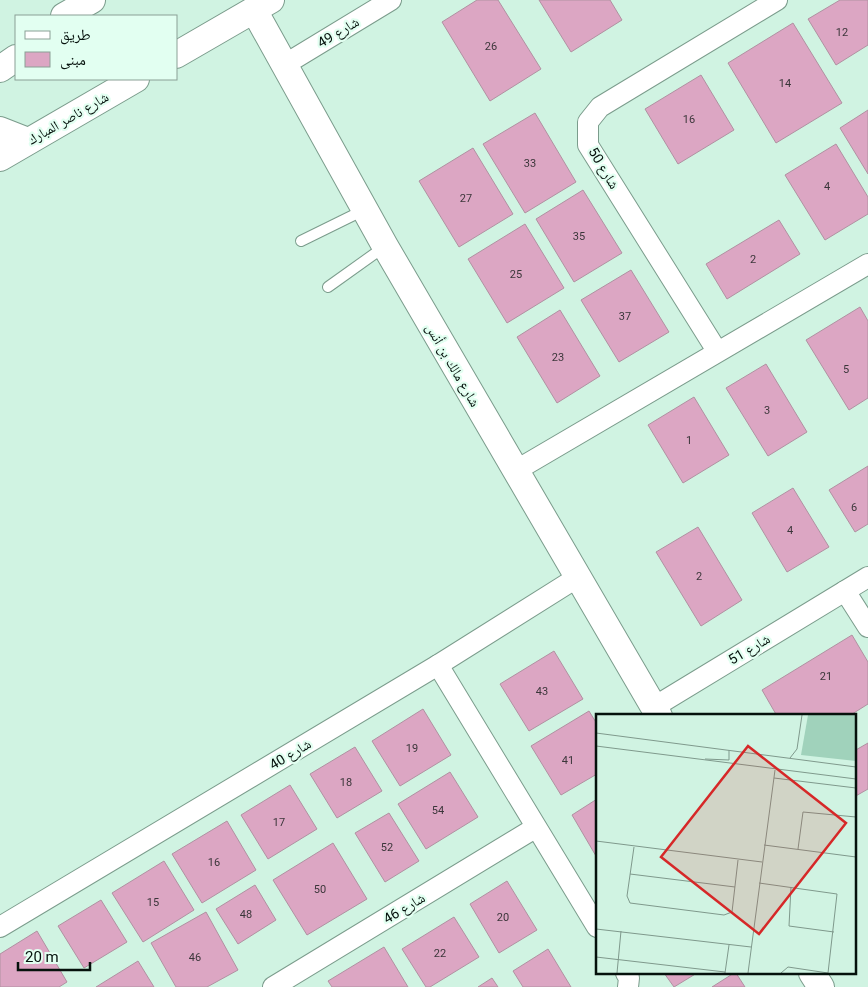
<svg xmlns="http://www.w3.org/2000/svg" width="868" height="987" font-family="Roboto,'Noto Naskh Arabic',sans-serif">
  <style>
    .building { fill: #dca6c3; stroke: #b091a1 }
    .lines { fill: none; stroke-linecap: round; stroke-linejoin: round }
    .service-casing { stroke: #7b9c8c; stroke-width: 12 }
    .minor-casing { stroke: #7b9c8c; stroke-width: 22 }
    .tertiary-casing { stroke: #7b9c8c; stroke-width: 28 }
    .service { stroke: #fff; stroke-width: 10 }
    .minor { stroke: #fff; stroke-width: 20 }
    .tertiary { stroke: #fff; stroke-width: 26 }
    .labels { text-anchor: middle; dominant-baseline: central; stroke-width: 4.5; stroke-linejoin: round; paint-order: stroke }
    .number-label { font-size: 11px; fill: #3b363a }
    .street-label { font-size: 14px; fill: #05110c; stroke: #e2fff1 }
    .inset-road { fill: none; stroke: #7f998c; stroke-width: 1 }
    .view { fill: #d62828; fill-opacity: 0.15; stroke: #d62828; stroke-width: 2.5 }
    .inset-edge { fill: none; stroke: #05110c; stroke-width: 2.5 }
  </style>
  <rect width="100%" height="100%" fill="#d0f3e2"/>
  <!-- building -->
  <g class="building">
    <path d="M477,0H498L541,69L490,101L442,22Z"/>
    <path d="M539,0H610L622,20L571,52Z"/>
    <path d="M840,0H868V45L836,65L808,19Z"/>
    <path d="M793,23L842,103L776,143L728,63Z"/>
    <path d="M701,75L734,130L678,164L645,109Z"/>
    <path d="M868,110V174L840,128Z"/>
    <path d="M535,113L576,182L525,213L483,144Z"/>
    <path d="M836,144L868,197V214L825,240L785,175Z"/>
    <path d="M473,148L513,214L459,247L419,181Z"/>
    <path d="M583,190L622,253L574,282L536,219Z"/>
    <path d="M779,220L800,254L727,299L706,264Z"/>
    <path d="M525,224L564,288L507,323L468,259Z"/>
    <path d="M631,270L669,332L619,362L581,300Z"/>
    <path d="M860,307L868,321V398L849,410L806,340Z"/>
    <path d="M560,310L600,376L557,403L517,337Z"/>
    <path d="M766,364L807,432L768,456L726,388Z"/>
    <path d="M694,397L729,455L683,483L648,425Z"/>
    <path d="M868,466V524L855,532L829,490Z"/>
    <path d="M793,488L829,547L787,572L752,513Z"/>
    <path d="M698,527L742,600L701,626L656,552Z"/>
    <path d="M852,635L868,662V704L849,716H777L762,690Z"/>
    <path d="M554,651L583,699L529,731L500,684Z"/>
    <path d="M423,709L451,755L400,786L372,741Z"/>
    <path d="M589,711L597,724V774L561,795L531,746Z"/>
    <path d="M868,743V789L854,797V751Z"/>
    <path d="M355,747L382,791L337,818L310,774Z"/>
    <path d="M450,772L478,817L426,849L398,804Z"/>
    <path d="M290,785L317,829L268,859L241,815Z"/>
    <path d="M597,799V856H596L572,815Z"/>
    <path d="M389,813L419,861L385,882L355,833Z"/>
    <path d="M227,821L256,870L202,903L172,854Z"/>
    <path d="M333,843L367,899L307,935L273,880Z"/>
    <path d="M164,861L194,910L143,942L112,893Z"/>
    <path d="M507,881L537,930L499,953L470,904Z"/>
    <path d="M255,885L276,920L238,944L216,909Z"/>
    <path d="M101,900L127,942L84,968L58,926Z"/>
    <path d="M206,912L238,970L207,987H176L151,943Z"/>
    <path d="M454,917L479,957L430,987H426L402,949Z"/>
    <path d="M37,931L67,982L59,987H0V954Z"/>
    <path d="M384,947L408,987H332L328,981Z"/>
    <path d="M548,949L571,987H523L513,971Z"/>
    <path d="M138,961L154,987H96Z"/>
    <path d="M664,973H697L674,987Z"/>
    <path d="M734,973H736L745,987H712Z"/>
    <path d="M492,978L498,987H478Z"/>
  </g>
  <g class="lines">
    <defs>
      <g id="service">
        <path d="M301,241L364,210"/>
        <path d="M328,287L384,247"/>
      </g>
      <g id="minor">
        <path d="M284,65L391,0"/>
        <path d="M717,351L588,145V122L600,107L777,0"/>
        <path d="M515,471L868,264"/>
        <path d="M845,591L868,627"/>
        <path d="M438,665L597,927"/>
        <path d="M654,707L868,577"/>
        <path d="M0,927L438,665L578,577"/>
        <path d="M626,973L629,978L628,987"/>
        <path d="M273,987L535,828"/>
      </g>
      <g id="tertiary">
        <path d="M254,10L385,246L659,716"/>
        <path d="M64,16L92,0"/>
        <path d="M176,55L271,0"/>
        <path d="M0,69L16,58"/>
        <path d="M0,130L28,141"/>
        <path d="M0,158L136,79"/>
        <path d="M812,973L821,987"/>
      </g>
    </defs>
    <!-- service casing -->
    <use href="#service" class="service-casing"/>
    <!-- minor casing -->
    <use href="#minor" class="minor-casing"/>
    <!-- tertiary casing -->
    <use href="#tertiary" class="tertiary-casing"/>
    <!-- service -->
    <use href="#service" class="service"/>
    <!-- minor -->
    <use href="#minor" class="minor"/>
    <!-- tertiary -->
    <use href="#tertiary" class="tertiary"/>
  </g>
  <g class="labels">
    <!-- number labels -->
    <g class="number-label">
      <text x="842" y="32">12</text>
      <text x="491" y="46">26</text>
      <text x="785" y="83">14</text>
      <text x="689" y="119">16</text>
      <text x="530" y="163">33</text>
      <text x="827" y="186">4</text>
      <text x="466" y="198">27</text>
      <text x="579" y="236">35</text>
      <text x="753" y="259">2</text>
      <text x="516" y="274">25</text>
      <text x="625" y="316">37</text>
      <text x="558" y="357">23</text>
      <text x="846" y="369">5</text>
      <text x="767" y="410">3</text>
      <text x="689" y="440">1</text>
      <text x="854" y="507">6</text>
      <text x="790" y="530">4</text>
      <text x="699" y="576">2</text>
      <text x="826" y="676">21</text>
      <text x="542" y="691">43</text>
      <text x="412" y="748">19</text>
      <text x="568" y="760">41</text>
      <text x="346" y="782">18</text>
      <text x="438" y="810">54</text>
      <text x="279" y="822">17</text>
      <text x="387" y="847">52</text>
      <text x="214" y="862">16</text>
      <text x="320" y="889">50</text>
      <text x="153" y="902">15</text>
      <text x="246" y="914">48</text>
      <text x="503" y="917">20</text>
      <text x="440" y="953">22</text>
      <text x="195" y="957">46</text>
    </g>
    <!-- street labels -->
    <g class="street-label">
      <text transform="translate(338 32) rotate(-31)">شارع 49</text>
      <text transform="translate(68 118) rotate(-30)">شارع ناصر المبارك</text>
      <text transform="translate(604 168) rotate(59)">شارع 50</text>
      <text transform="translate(453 365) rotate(60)">شارع مالك بن أنس</text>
      <text transform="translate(749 649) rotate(-31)">شارع 51</text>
      <text transform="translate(290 754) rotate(-31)">شارع 40</text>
      <text transform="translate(404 908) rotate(-31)">شارع 46</text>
    </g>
  </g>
  <!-- overview -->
  <g transform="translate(596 714)">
    <rect width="260" height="260" fill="#d0f3e2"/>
    <path d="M212,1H260V47L205,41Z" fill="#a0d2bb"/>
    <path class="inset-road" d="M0,19L260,53M0,32L260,65M194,44L201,35L206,1M109,45L133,46V36M178,64L260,74M0,127L166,148M168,131L260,143M38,133L31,182L34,189L128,201L136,198L142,146M202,135L207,98L260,103M34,160L139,173M163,169L241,180L232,259M195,173L193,212L238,218M0,215L155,233M0,243L129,258M21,259L25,217M129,259L133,231M152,259L179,56M185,259L192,253L232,259"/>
    <path class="view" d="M152,32L250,109L163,220L65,143Z"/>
    <rect width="260" height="260" class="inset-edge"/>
  </g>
  <!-- legend -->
  <rect x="15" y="15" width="162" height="65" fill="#e2fff1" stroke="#8aa095"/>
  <rect x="25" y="31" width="25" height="8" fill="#ffffff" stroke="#8aa095"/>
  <text x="60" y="40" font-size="15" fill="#05110c">طريق</text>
  <rect x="25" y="52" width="25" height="15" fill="#dca6c3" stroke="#8aa095"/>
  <text x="60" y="65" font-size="15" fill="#05110c">مبنى</text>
  <!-- scale -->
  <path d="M18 962v8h72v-8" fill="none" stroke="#05110c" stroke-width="2.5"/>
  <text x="25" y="962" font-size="15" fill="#05110c" stroke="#e2fff1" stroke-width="4" paint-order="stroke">20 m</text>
</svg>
